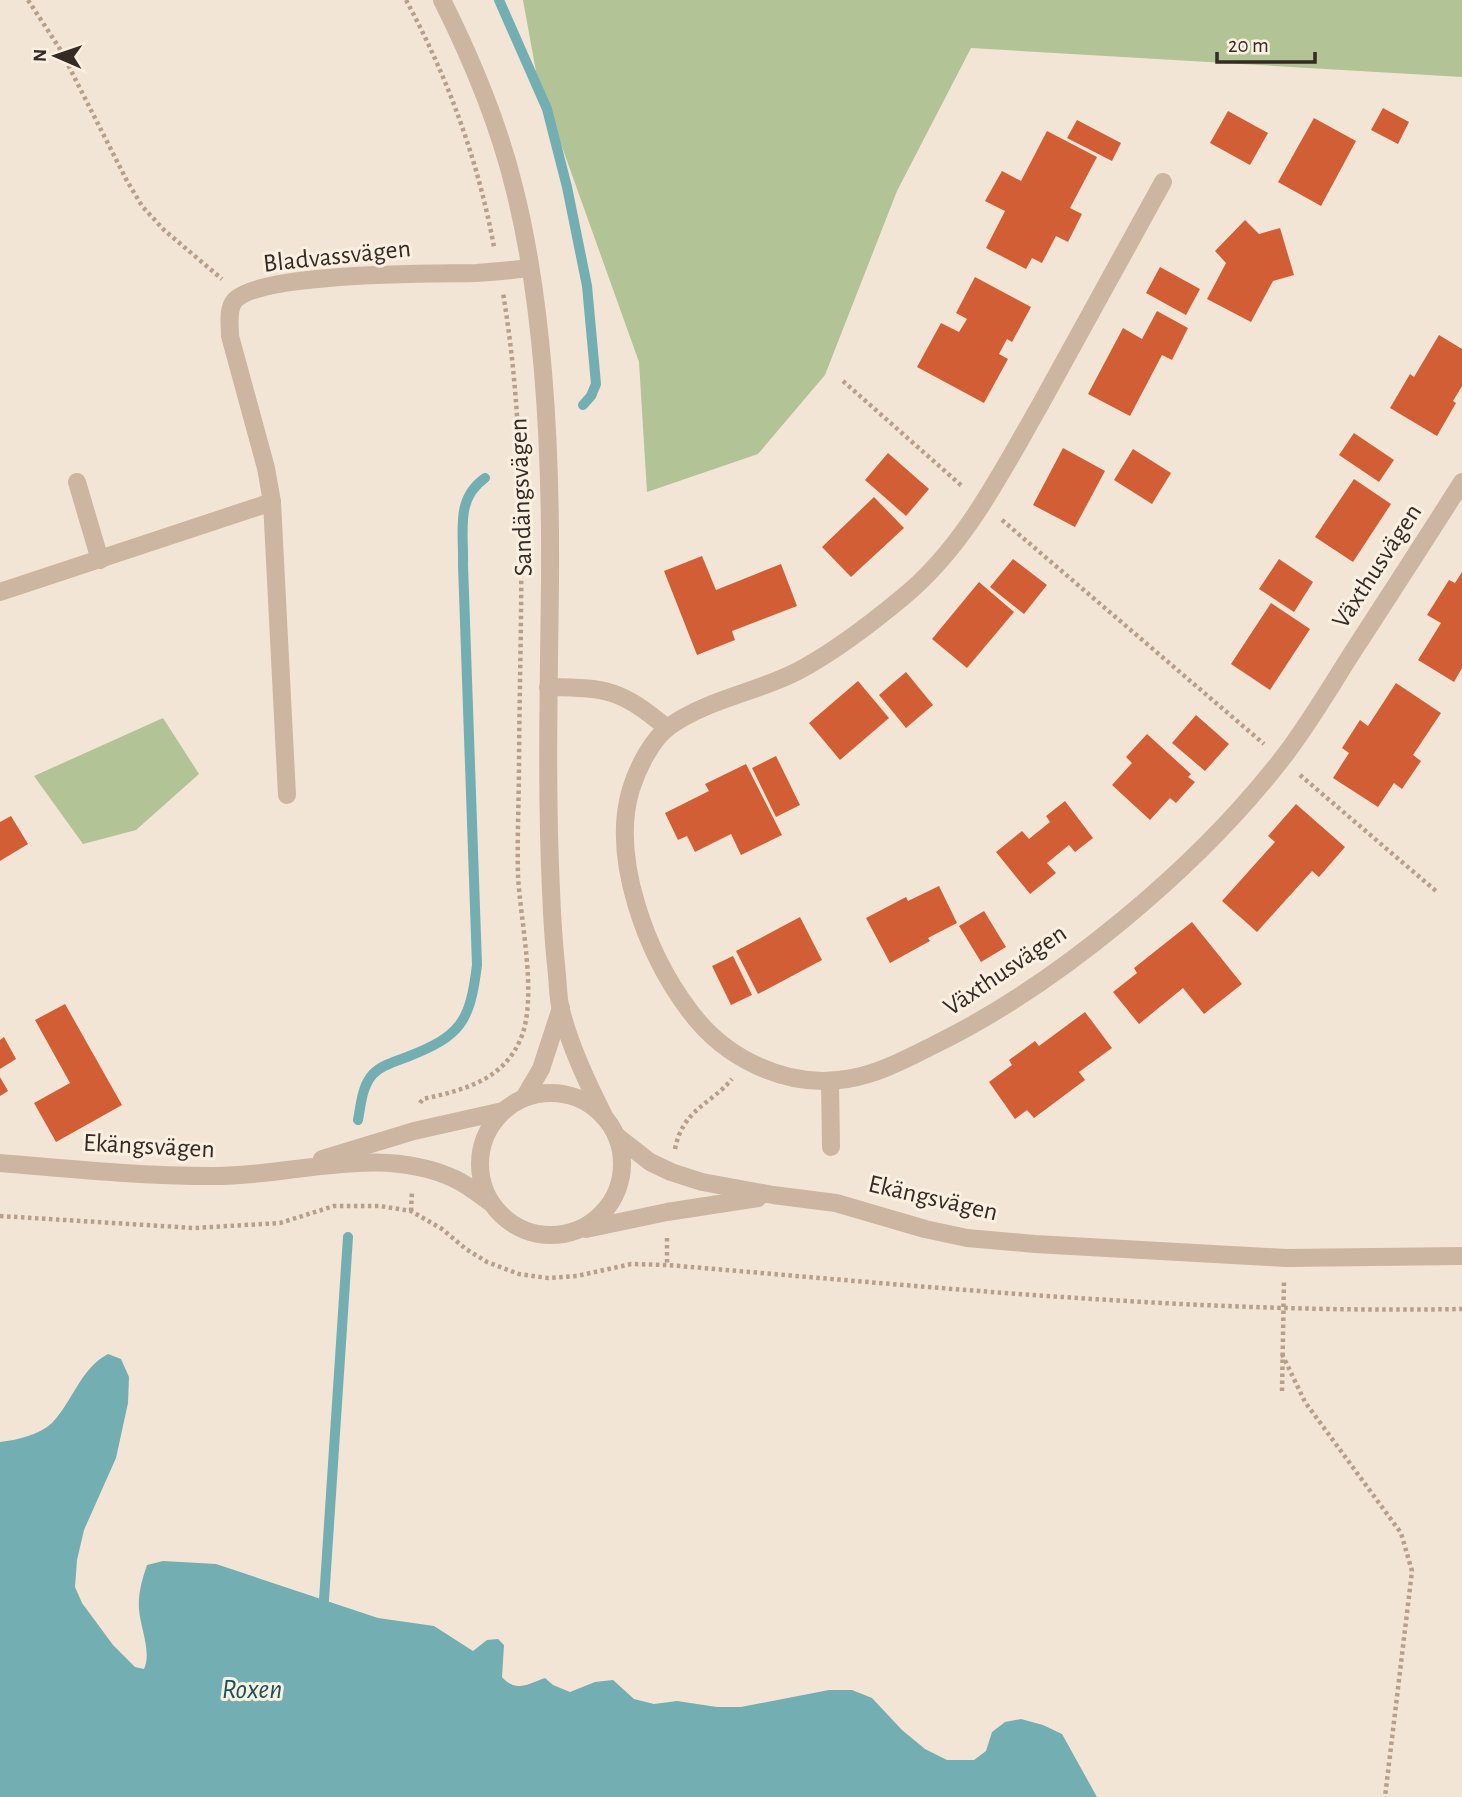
<svg xmlns="http://www.w3.org/2000/svg" width="1462" height="1797" font-family="'Alegreya Sans',sans-serif">
  <style>
    .green { fill: #b2c395 }
    .water { fill: #72aeb2 }
    .lines { fill: none; stroke-linecap: round; stroke-linejoin: round }
    .stream { stroke: #72aeb2; stroke-width: 10 }
    .building { fill: #d15e35 }
    .path { stroke: #b79f8b; stroke-width: 4.5; stroke-dasharray: 3.5 3.5; stroke-linecap: butt }
    .minor { stroke: #ccb5a1; stroke-width: 18 }
    .labels { text-anchor: middle; dominant-baseline: central; stroke-width: 6; stroke-linejoin: round; paint-order: stroke }
    .street-label { font-size: 26px; fill: #352a24; stroke: #faf0e2 }
    .water-label { font-size: 28px; font-style: italic; fill: #17545a; stroke: #faf0e2 }
  </style>
  <rect width="100%" height="100%" fill="#f3e5d5"/>
  <!-- green -->
  <g class="green">
    <path d="M523,0H1462V77L971,48L897,191L825,375L758,454L647,492L639,362L537,77Z"/>
    <path d="M163,718L199,774L136,830L83,844L34,776Z"/>
  </g>
  <!-- water -->
  <path class="water" d="M108,1354L121,1359L129,1377L128,1403L116,1458L84,1530L77,1560L75,1587L82,1603L113,1645L135,1667L144,1669C152,1652 140,1627 139,1609C138,1593 142,1580 147,1565L163,1561L216,1564L378,1618L434,1626L473,1651L487,1640L498,1639L504,1645L502,1677C516,1693 528,1684 545,1678L553,1685L570,1692L595,1682L613,1680L634,1699L654,1704L677,1701L717,1707H741L829,1690H852L872,1698L902,1730L925,1749L947,1760H974L986,1751L992,1732L1005,1722L1021,1719L1043,1725L1062,1734L1097,1797H0V1442C17,1440 39,1435 52,1423C73,1401 80,1369 108,1354Z"/>
  <g class="lines">
    <!-- stream -->
    <g class="stream">
      <path d="M499,0L547,109L567,187L587,286L596,384L591,396L583,405"/>
      <path d="M358,1120C361,1104 362,1086 373,1074C381,1065 396,1061 407,1057C461,1036 470,1022 477,965L463,565C464,531 455,499 485,478"/>
      <path d="M324,1600L348,1237"/>
    </g>
  </g>
  <!-- building -->
  <g class="building">
    <path d="M1383,108L1409,122L1398,144L1371,130Z"/>
    <path d="M1228,111L1268,133L1250,165L1210,143Z"/>
    <path d="M1314,118L1356,141L1321,206L1278,182Z"/>
    <path d="M1077,120L1121,143L1112,161L1067,138Z"/>
    <path d="M1047,131L1097,157L1070,208L1082,214L1068,242L1056,236L1042,263L1032,258L1026,269L986,248L1005,211L985,201L1002,171L1021,181Z"/>
    <path d="M1245,220L1259,234L1280,228L1294,275L1273,281L1251,322L1207,299L1226,263L1215,251Z"/>
    <path d="M1160,267L1200,289L1186,315L1146,293Z"/>
    <path d="M975,277L1031,307L1012,342L1007,339L999,354L1008,359L984,403L917,367L941,323L959,332L967,319L956,313Z"/>
    <path d="M1157,311L1188,328L1172,360L1162,355L1130,416L1088,394L1123,328L1142,339Z"/>
    <path d="M1439,335L1462,349V386L1453,401L1456,403L1437,436L1390,408L1410,374L1414,377Z"/>
    <path d="M1354,433L1394,460L1379,482L1339,455Z"/>
    <path d="M1063,448L1105,471L1075,527L1033,505Z"/>
    <path d="M1133,449L1171,473L1152,504L1114,480Z"/>
    <path d="M888,453L929,489L906,516L865,480Z"/>
    <path d="M1354,479L1391,504L1353,562L1315,537Z"/>
    <path d="M874,497L904,528L851,577L822,547Z"/>
    <path d="M702,556L716,590L781,564L797,606L732,631L735,640L697,655L664,571Z"/>
    <path d="M1013,559L1047,585L1024,614L990,587Z"/>
    <path d="M1279,559L1313,582L1294,612L1259,589Z"/>
    <path d="M1462,572V668L1454,682L1418,660L1441,623L1427,615L1449,580L1455,583Z"/>
    <path d="M979,582L1014,612L967,668L932,639Z"/>
    <path d="M1271,603L1310,629L1270,690L1231,664Z"/>
    <path d="M906,672L933,705L906,728L879,695Z"/>
    <path d="M858,681L889,718L840,760L809,723Z"/>
    <path d="M1396,683L1441,713L1413,755L1421,761L1402,789L1394,783L1378,807L1333,778L1349,753L1342,748L1360,720L1368,726Z"/>
    <path d="M1196,715L1229,744L1205,771L1172,743Z"/>
    <path d="M1147,734L1191,774L1188,777L1195,782L1176,803L1170,798L1150,820L1112,785L1132,763L1126,757Z"/>
    <path d="M776,756L800,805L776,817L752,768Z"/>
    <path d="M746,764L782,835L741,855L731,834L695,852L687,836L678,840L665,813L709,791L705,784Z"/>
    <path d="M1065,801L1093,838L1075,852L1069,845L1047,863L1056,873L1030,894L996,852L1022,831L1029,839L1050,822L1046,816Z"/>
    <path d="M1296,804L1345,847L1319,877L1312,871L1257,932L1222,901L1275,842L1268,836Z"/>
    <path d="M11,816L28,844L0,861V822Z"/>
    <path d="M939,886L957,923L928,938L930,941L890,963L866,918L906,897L908,901Z"/>
    <path d="M984,911L1006,947L981,962L959,926Z"/>
    <path d="M800,917L822,960L758,994L736,951Z"/>
    <path d="M1192,922L1242,984L1204,1014L1183,988L1139,1024L1113,992L1137,973L1134,968Z"/>
    <path d="M733,956L752,995L731,1005L712,966Z"/>
    <path d="M65,1004L122,1105L56,1142L34,1103L70,1083L35,1020Z"/>
    <path d="M1085,1012L1112,1048L1079,1072L1085,1080L1034,1118L1027,1110L1015,1119L989,1082L1012,1065L1009,1060L1035,1041L1039,1046Z"/>
    <path d="M4,1037L16,1059L0,1069V1040Z"/>
    <path d="M0,1077L8,1091L0,1096Z"/>
  </g>
  <g class="lines">
    <!-- path -->
    <g class="path">
      <path d="M28,0L60,49L127,181L142,206L164,230L222,279"/>
      <path d="M406,0C448,78 478,160 494,247"/>
      <path d="M843,381L963,487"/>
      <path d="M1002,520L1264,744"/>
      <path d="M1300,775L1436,891"/>
      <path d="M420,1103L423,1099C464,1090 504,1080 521,1038C538,996 520,920 518,875C517,838 519,800 519,763C520,607 529,449 503,293"/>
      <path d="M675,1149C683,1109 710,1105 732,1079"/>
      <path d="M411,1211L412,1191"/>
      <path d="M0,1216L194,1228L280,1223L334,1206H380L411,1211L442,1229L466,1249L487,1262L519,1274L548,1278L577,1276L631,1264L667,1265C932,1287 1196,1314 1462,1309"/>
      <path d="M667,1238V1265"/>
      <path d="M1282,1354L1305,1402L1401,1533L1412,1571L1385,1797"/>
      <path d="M1282,1391L1284,1280"/>
    </g>
    <!-- minor -->
    <g class="minor">
      <path d="M442,0C472,60 498,122 514,187C545,309 551,454 550,580C549,683 546,786 551,890C552,918 554,947 557,975C558,987 558,999 561,1010C570,1046 587,1082 604,1116"/>
      <path d="M1163,182C1121,257 1081,332 1039,407C1000,475 964,547 903,597C873,622 832,653 798,671C758,692 708,699 670,726C652,739 638,767 631,789C610,858 647,954 689,1010C724,1058 786,1089 847,1079C879,1074 908,1058 936,1044C1058,984 1197,868 1281,760C1307,727 1329,689 1352,653C1389,596 1426,539 1462,482"/>
      <path d="M77,482L100,560"/>
      <path d="M0,592L272,502"/>
      <path d="M548,687C608,688 620,689 667,728"/>
      <path d="M287,795L272,502L266,468L230,336C230,325 227,309 235,300C263,272 432,274 476,273C494,272 512,270 530,268"/>
      <path d="M830,1081L831,1147"/>
      <circle cx="551" cy="1164" r="71"/>
      <path d="M524,1098L541,1069L561,1008"/>
      <path d="M618,1137L650,1162L671,1172L702,1182L773,1195L836,1203L925,1229L967,1238L1035,1244L1286,1258L1462,1256"/>
      <path d="M322,1159L414,1131L503,1111"/>
      <path d="M0,1163C71,1169 142,1176 213,1176C292,1177 379,1143 455,1179C468,1185 480,1195 491,1203"/>
      <path d="M586,1229L667,1212L758,1198"/>
    </g>
  </g>
  <g class="labels">
    <!-- street labels -->
    <g class="street-label">
      <text transform="translate(337 256) rotate(-6)">Bladvassvägen</text>
      <text transform="translate(521 497) rotate(-92)">Sandängsvägen</text>
      <text transform="translate(1377 566) rotate(-57)">Växthusvägen</text>
      <text transform="translate(1005 970) rotate(-34)">Växthusvägen</text>
      <text transform="translate(149 1146) rotate(3)">Ekängsvägen</text>
      <text transform="translate(933 1198) rotate(13)">Ekängsvägen</text>
    </g>
    <!-- water labels -->
    <g class="water-label">
      <text x="252" y="1690">Roxen</text>
    </g>
  </g>
  <!-- north arrow -->
  <g transform="translate(56 56) rotate(272)" stroke="#faf0e2" stroke-width="5" paint-order="stroke">
  <path d="M0-5L12 26L0 18L-12 26Z" fill="#352a24"/>
  <text y="-10" font-size="19" font-weight="bold" text-anchor="middle" fill="#352a24">N</text>
  </g>
  <!-- scale -->
  <path d="M1217 52v10h98v-10" fill="none" stroke="#352a24" stroke-width="3.5"/>
  <text x="1228" y="52" font-size="21" fill="#352a24" stroke="#faf0e2" stroke-width="5" paint-order="stroke">20 m</text>
</svg>
